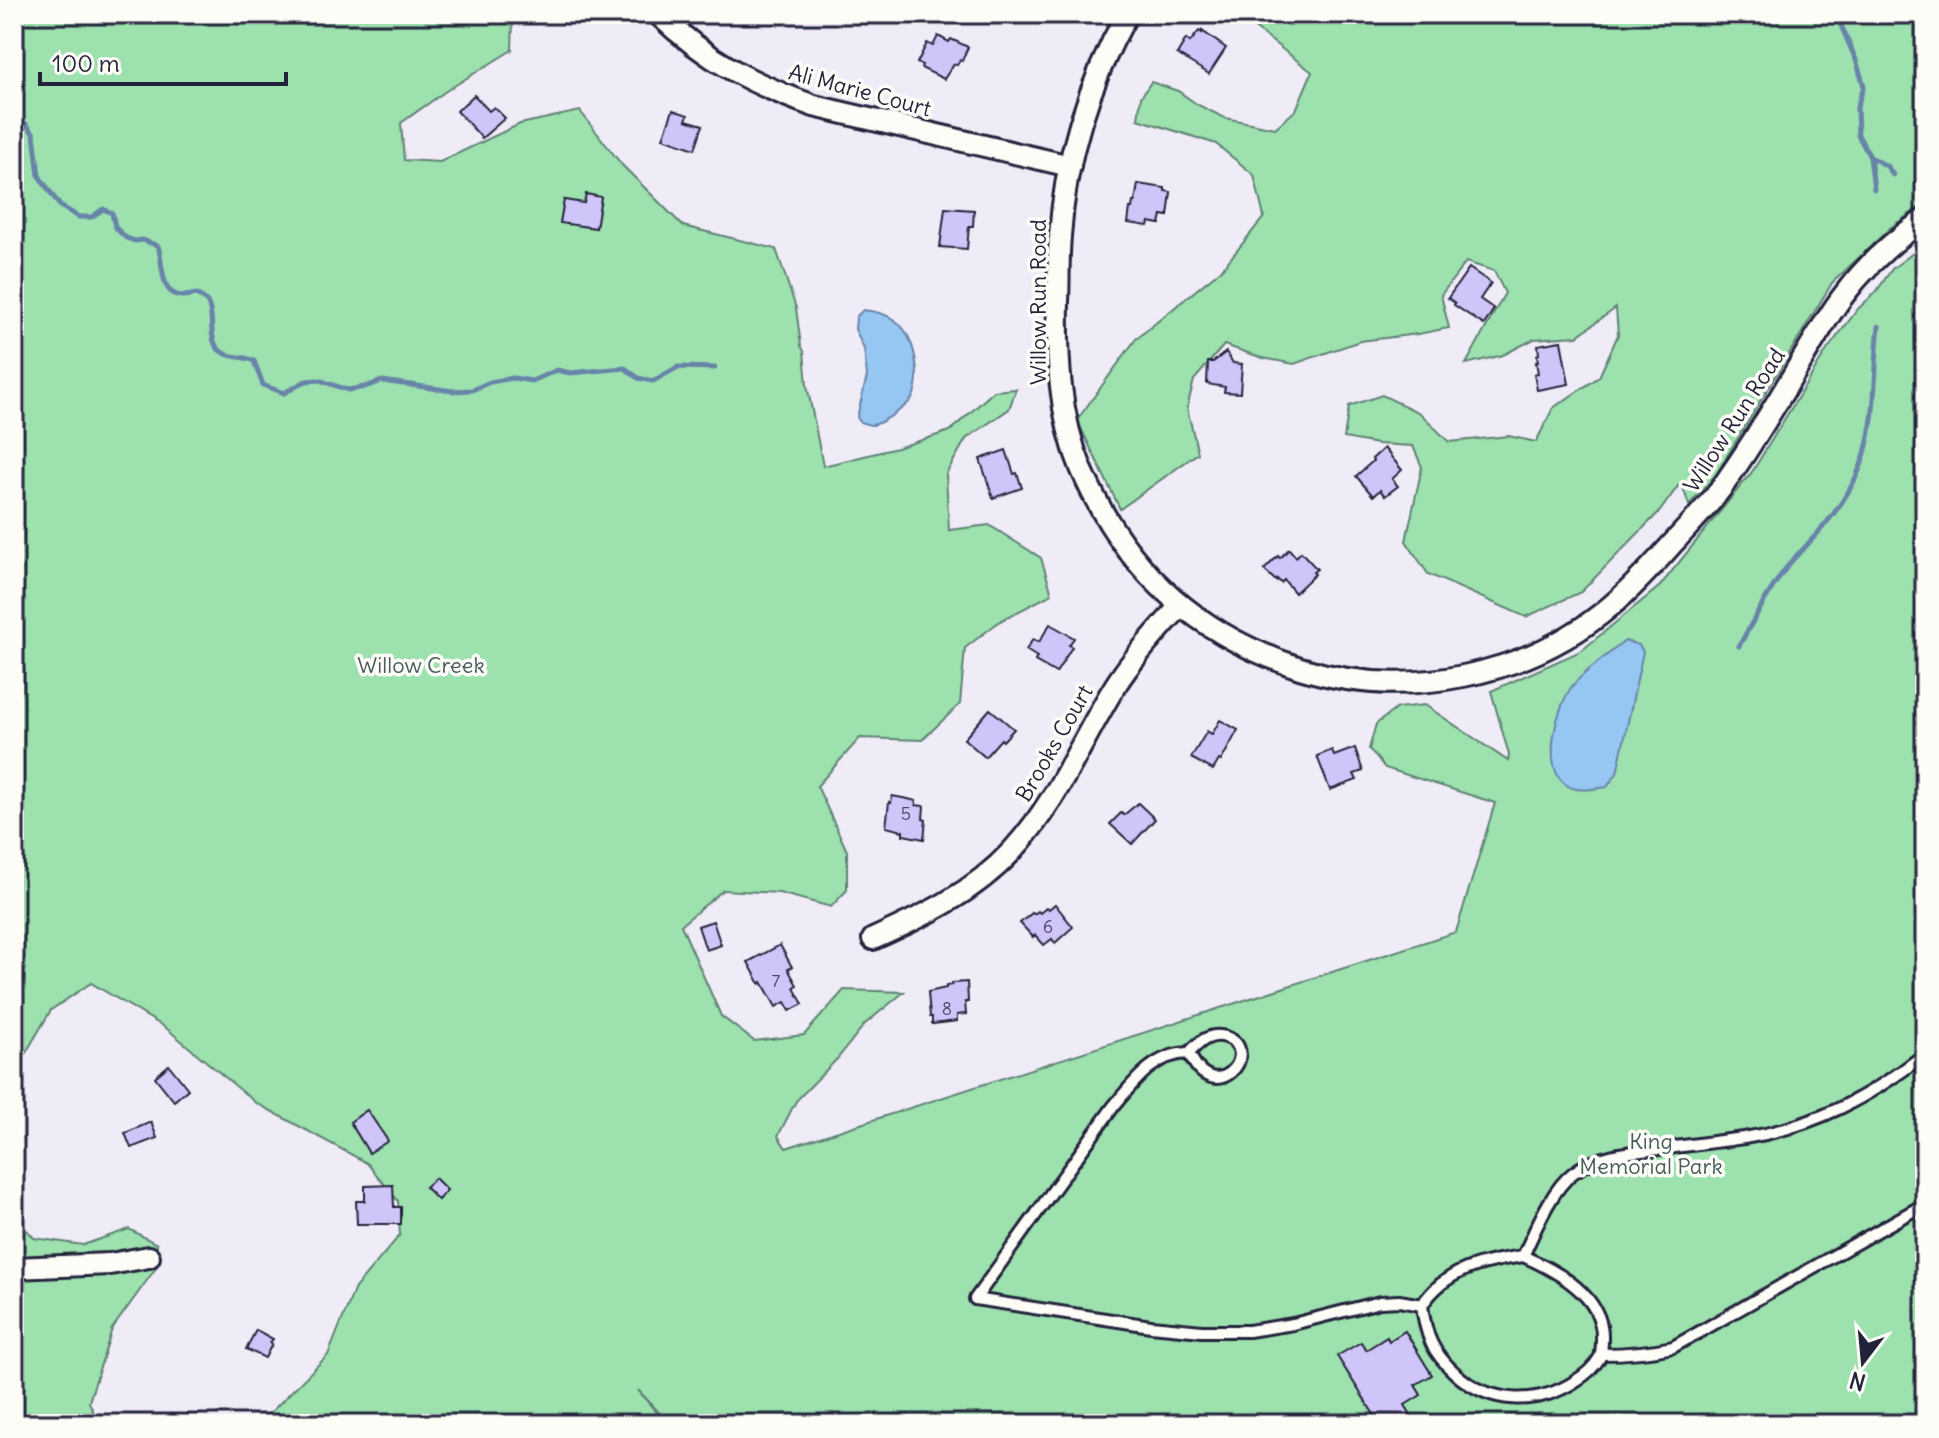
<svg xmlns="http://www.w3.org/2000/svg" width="1939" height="1438" font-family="Delius,sans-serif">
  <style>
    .green { fill: #9ce1ae; stroke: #5f8274; stroke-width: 2 }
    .water { fill: #96c6f2; stroke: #6884a9; stroke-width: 2 }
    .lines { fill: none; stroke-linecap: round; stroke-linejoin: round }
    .stream { stroke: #6884a9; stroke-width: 5 }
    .building { fill: #d0c5f8; stroke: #22223b; stroke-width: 2 }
    .service-casing { stroke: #22223b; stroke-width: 16 }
    .minor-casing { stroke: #22223b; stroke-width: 26 }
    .service { stroke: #fdfcf7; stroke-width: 10 }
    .minor { stroke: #fdfcf7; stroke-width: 20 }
    .labels { text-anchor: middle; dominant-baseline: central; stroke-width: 7; stroke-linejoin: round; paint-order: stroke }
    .number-label { font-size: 18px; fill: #4e4b6a }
    .street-label { font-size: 22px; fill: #22223b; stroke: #fdfcf7 }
    .park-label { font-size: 22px; fill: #475b5e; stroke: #fdfcf7 }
  </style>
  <rect width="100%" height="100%" fill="#f0ecf7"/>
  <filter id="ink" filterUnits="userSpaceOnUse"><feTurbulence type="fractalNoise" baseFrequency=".0125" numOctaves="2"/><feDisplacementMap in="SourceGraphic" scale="16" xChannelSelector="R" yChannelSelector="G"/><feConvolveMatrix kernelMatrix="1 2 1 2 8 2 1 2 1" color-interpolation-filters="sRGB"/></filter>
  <g filter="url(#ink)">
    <!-- green -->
    <g class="green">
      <path d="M14,14H509L513,17L512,50L446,91L401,123L404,160L440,162L520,124L580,111L622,165L683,226L776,249L796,308L801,346L804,351L807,385L823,466L897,448L950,431L994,391L1016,389L1009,409L966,439L946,474L949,530L989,525L1041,558L1052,594L1000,621L965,648L960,704L922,740L860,738L817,786L847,851V890L831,907L779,893L723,890L681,925L721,1016L754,1041L804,1035L844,990L904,992L865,1024L837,1059L796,1101L778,1136L786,1148L1456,932L1495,803L1385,768L1369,749L1376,724L1397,708L1425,705L1508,761L1509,755L1491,691L1581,651L1660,586L1752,472L1827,350L1858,309L1876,292L1892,269L1925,244V1424H670L638,1390L666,1424H252L270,1413L328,1355L355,1288L400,1235L398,1201L367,1163L256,1103L166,1028L91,983L51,1010L14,1073Z"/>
      <path d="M1238,14H1925V203L1890,228L1832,283L1715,476L1689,505L1681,482L1660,511L1581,592L1526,617L1428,574L1406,541L1422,467L1413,446L1377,444L1344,438L1349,406L1382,395L1420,413L1449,442L1509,436L1536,442L1553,408L1599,377L1618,335L1616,308L1577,336L1534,339L1503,355L1466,364L1505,293L1494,271L1466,262L1441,295L1449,328L1418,334L1360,341L1294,364L1263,358L1224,345L1194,380L1187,408L1198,453L1120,509L1077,420L1136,339L1222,269L1264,217L1254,175L1216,144L1138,119L1141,97L1151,82L1178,91L1198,105L1225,118L1275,128L1296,110L1312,72L1243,19Z"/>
      <path d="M14,1216L34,1238L83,1245L129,1229L157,1244L156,1268L112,1329L89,1402L99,1424H14Z"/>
    </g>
    <!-- water -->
    <g class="water">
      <path d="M863,310C875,311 888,314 897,322C915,337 922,376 913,397C909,405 882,424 872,425C868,425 864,423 860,422L857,417L867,376L864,349L855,329L856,317Z"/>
      <path d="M1625,641L1639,645L1643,652L1617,773L1607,787C1594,789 1576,793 1565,784C1541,765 1557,705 1573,685C1584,672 1611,652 1625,641Z"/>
    </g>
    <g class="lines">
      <!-- stream -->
      <g class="stream">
        <path d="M1836,14L1856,60L1864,86L1857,107L1858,135L1870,157L1874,189"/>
        <path d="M14,121L26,124L34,134L39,176L60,206L79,217H92L103,209L112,213L115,227L126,238L135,241L143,240L158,246C165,270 158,305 196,294C199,296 204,298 207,302C216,316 206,342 222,352C232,359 244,355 254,361L263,385L284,393L306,381L319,380L348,390L365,387L382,381L453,391L472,390L490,382L513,378L532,381L557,370L570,373L625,368L638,378L653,381L678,367L715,368"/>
        <path d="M1870,157L1887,166L1893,175"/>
        <path d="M1739,646C1755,618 1770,588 1790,563C1795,556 1802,551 1807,545C1832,518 1855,489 1865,453C1877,412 1874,368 1879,326"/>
      </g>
    </g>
    <!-- building -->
    <g class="building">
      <path d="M1199,31L1202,33V31L1226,48L1209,74L1177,54L1186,39L1190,42Z"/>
      <path d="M938,36L949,42L951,39L968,47L962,61L960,60L957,65L954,64L944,79L921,68L922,65L917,63L927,43L933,46Z"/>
      <path d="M474,95L489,111L494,107L505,118L482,138L457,111Z"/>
      <path d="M673,110L688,115L686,120L703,125L695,149L663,138Z"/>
      <path d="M1138,184L1165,188V191L1171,192L1168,216L1162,215L1160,224L1149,222L1148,226L1128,223L1130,208H1132L1133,202H1135Z"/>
      <path d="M586,194L601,197L596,228L560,223L564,200L584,203Z"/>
      <path d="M945,208L974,210L973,226H969L967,249L940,247Z"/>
      <path d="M1469,268L1491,283L1480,299L1494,309L1484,325L1454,305L1455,303L1448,298Z"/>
      <path d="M1561,341L1569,384L1537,390L1534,374L1538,373L1536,362H1538L1537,355L1539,354L1538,345Z"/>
      <path d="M1226,352L1233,363L1242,364L1240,393L1224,392L1225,387L1207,384L1208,362H1213Z"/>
      <path d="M1384,448L1402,470L1392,479L1398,486L1385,496L1380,490L1373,496L1356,476L1373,461L1372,459Z"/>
      <path d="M1006,450L1014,474L1017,473L1022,488L993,498L980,459Z"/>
      <path d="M1289,549L1296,557L1301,552L1317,569L1313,572L1315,574L1295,593L1284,580L1281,583L1277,579L1276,581L1264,570L1278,556L1280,558Z"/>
      <path d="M1050,624L1074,638L1069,645L1072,647L1056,673L1035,661L1037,657L1026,650L1033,639L1039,642Z"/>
      <path d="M990,709L1014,729L1003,741L1001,739L985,757L964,739Z"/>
      <path d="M1220,720L1238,730L1221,761L1219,760L1213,770L1191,758L1207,731L1212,734Z"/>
      <path d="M1355,748L1363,771L1354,774L1357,780L1330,790L1317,756L1332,750L1334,756Z"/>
      <path d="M892,796L908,799L916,801V805L924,806L923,819L926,820L924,839L903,835V831L886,827L889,802L891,803Z"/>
      <path d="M1138,803L1155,819L1132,844L1110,824L1121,813L1124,815Z"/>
      <path d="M1055,904L1073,927L1055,943L1052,939L1044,945L1035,935L1033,937L1020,923L1032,913L1034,914L1038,911L1040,913L1047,907L1049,909Z"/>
      <path d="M713,921L721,945L706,950L698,926Z"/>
      <path d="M780,945L792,967L788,969L797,985L794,988L803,1004L790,1011L785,1002L776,1007L762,982L760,984L748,962Z"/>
      <path d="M967,982L968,1002H965L966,1014L957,1015V1021L932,1024V1017H930L928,992L946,988V986L952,985V983Z"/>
      <path d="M169,1065L188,1089L174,1101L155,1077Z"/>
      <path d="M367,1110L388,1141L369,1153L350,1122Z"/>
      <path d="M151,1122L157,1138L131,1148L125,1133Z"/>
      <path d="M435,1178L447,1190L438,1200L425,1187Z"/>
      <path d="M393,1185L394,1207H401V1224H357L356,1201H365V1186Z"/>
      <path d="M256,1330L273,1339L270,1343L272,1344L265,1358L246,1349Z"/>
      <path d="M1405,1331L1432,1375L1415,1385L1421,1395L1405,1405L1413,1418L1403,1424H1394L1390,1418L1380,1424L1337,1356L1361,1342L1366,1350L1387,1337L1389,1341Z"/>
    </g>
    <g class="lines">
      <defs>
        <g id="service">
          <path d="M1189,1053C1214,1111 1264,1051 1226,1037C1210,1032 1199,1042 1189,1053C1153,1054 1134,1082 1113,1107L975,1299L1151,1326L1202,1331H1249L1293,1324L1380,1302L1399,1301L1422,1305C1426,1337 1432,1352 1456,1374C1490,1404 1536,1406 1574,1382C1584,1376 1594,1368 1600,1357C1602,1351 1602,1345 1602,1339C1604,1296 1557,1271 1523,1256"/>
          <path d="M1422,1305C1446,1269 1482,1262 1523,1256C1535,1231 1550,1191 1573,1173C1598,1154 1630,1152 1660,1149C1688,1145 1716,1142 1744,1138C1814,1127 1870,1097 1925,1054"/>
          <path d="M1601,1354C1626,1354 1650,1352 1673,1347L1925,1204"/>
        </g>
        <g id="minor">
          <path d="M658,14C706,60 752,84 814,106L1070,166"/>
          <path d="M1127,14C1089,83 1065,158 1060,236C1058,258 1059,280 1058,301C1057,358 1059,415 1081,468C1123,568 1197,635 1300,668C1405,701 1528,677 1612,605C1635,586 1654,564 1674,542C1694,520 1715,499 1731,474C1759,434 1783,392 1808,350C1819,332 1830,313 1843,296C1865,266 1894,240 1925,219"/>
          <path d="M873,939C924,916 973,893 1012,851C1058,801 1080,743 1115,686C1134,656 1158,631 1181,605"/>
          <path d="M14,1268L110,1264L149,1257"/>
        </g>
      </defs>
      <!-- service casing -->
      <use href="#service" class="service-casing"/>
      <!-- minor casing -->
      <use href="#minor" class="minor-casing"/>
      <!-- service -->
      <use href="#service" class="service"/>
      <!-- minor -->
      <use href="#minor" class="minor"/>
    </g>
  </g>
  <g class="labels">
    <!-- number labels -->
    <g class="number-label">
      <text x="906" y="813">5</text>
      <text x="1048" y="926">6</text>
      <text x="776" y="980">7</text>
      <text x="947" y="1008">8</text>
    </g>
    <!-- street labels -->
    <g class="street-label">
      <text transform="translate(860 90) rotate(15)">Ali Marie Court</text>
      <text transform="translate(1038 302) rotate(-90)">Willow Run Road</text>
      <text transform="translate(1734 420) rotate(-57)">Willow Run Road</text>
      <text transform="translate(1054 743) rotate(-60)">Brooks Court</text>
    </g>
    <!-- park labels -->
    <g class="park-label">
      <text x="421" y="665">Willow Creek</text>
      <text x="1651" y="1141">King<tspan x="1651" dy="25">Memorial Park</tspan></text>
    </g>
  </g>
  <!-- margin -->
  <rect width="1939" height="1438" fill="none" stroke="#fdfcf7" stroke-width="48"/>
  <rect x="24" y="24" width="1891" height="1390" fill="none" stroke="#22223b" stroke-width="3" filter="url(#ink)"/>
  <!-- north arrow -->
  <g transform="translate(1863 1362) rotate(196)" stroke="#fdfcf7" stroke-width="6" paint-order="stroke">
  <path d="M0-6L14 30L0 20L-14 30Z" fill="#22223b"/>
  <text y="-12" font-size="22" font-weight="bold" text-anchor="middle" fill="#22223b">N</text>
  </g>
  <!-- scale -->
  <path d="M40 72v12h246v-12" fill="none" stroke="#22223b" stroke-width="4"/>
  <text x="52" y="72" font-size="24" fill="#22223b" stroke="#fdfcf7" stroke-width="6" paint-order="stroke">100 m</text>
</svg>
